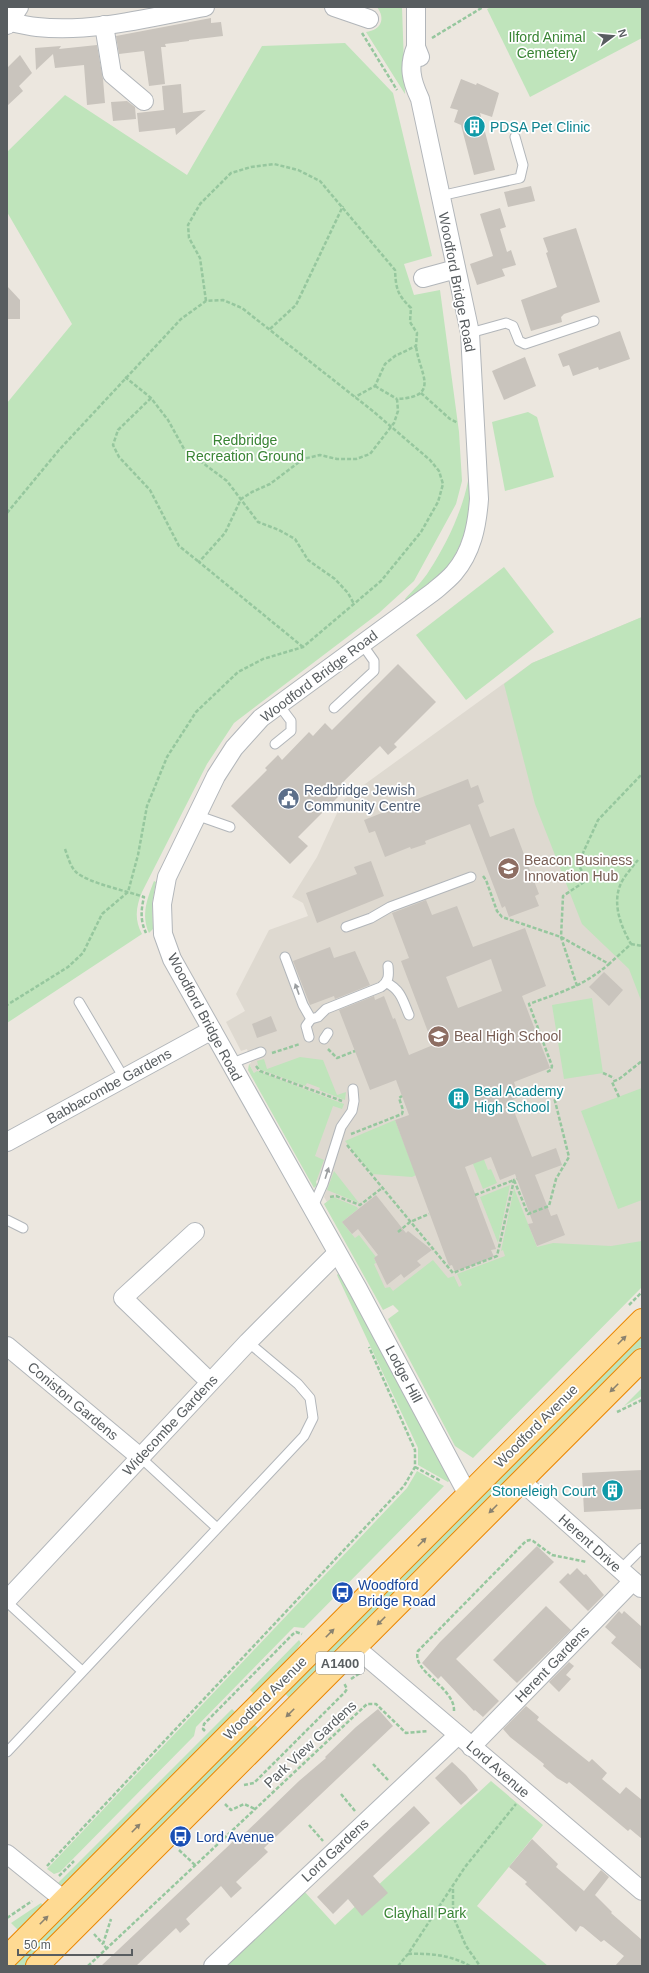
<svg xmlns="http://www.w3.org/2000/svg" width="649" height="1973" font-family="Helvetica,sans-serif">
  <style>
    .education { fill: #ded9d0 }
    .green { fill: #bfe4bb }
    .building { fill: #c9c4bd; fill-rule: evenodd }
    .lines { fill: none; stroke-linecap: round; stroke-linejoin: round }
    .service-casing { stroke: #b2b6ba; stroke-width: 11 }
    .minor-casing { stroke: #b2b6ba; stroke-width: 20 }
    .trunk-casing { stroke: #eb8600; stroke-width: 24 }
    .path { stroke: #96c79e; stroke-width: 2.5; stroke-dasharray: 4 2; stroke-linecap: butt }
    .service { stroke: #fff; stroke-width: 9 }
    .minor { stroke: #fff; stroke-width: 18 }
    .trunk { stroke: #feda93; stroke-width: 22 }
    .oneway { fill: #9b9ea0 }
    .oneway2 { fill: #8a826f }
    .labels { text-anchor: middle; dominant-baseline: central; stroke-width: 3.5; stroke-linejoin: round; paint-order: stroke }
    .shield { fill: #fff; stroke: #8a8e90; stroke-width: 1 }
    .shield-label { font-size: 13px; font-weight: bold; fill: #585d60 }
    .park-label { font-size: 14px; fill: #398434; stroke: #fff }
    .culture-label { font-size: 14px; fill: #0d838f; stroke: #fff; text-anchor: start }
    .street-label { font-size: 14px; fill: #585d60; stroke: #fff }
    .service-label { font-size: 14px; fill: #4e5e75; stroke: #fff; text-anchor: start }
    .education-label { font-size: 14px; fill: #785e54; stroke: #fff; text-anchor: start }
    .transit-label { font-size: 14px; fill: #164399; stroke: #fff; text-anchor: start }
  </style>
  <rect width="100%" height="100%" fill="#ece7df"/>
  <!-- education -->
  <path class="education" d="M642,617V1259L390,1322L399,1311L367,1273L324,1204L327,1202L324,1197L328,1186L317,1180L315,1181L249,1064L251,1063L247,1049L241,1051L226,1022L245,1011L236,994L269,930L308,916L303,903L292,897L317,857L343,800L532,663Z"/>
  <!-- green -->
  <g class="green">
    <path d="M377,7H402L405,94L366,32C381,30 386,19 377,7Z"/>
    <path d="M491,7H642V38L530,97L487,9Z"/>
    <path d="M345,43L393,93L432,256L404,264L414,295L440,290L459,432L462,481L456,504L414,581L379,613L234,723L207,764L142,892C136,907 134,919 142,934L7,1023V403L72,324L7,212V152L65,95L187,175L262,46Z"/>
    <path d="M528,412L537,417L554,477L505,491L492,422Z"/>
    <path d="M468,481L471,482C472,514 464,550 441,574C431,584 417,592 406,601L405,599C413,590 423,581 429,571C446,545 462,512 468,481Z"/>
    <path d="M504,567L554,632L466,700L416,635Z"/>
    <path d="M642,617V1003L629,969L582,924L535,804L504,684L532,663Z"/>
    <path d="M154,881L156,882L152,904L153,929L149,933C141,915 147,899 154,881Z"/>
    <path d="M592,998L603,1073L564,1079L552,1005Z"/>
    <path d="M300,1057L323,1060L337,1095L346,1092L345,1100L319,1090L320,1088L307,1083L305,1086L259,1069L257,1061L264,1059L267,1069Z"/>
    <path d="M249,1064L254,1073L257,1071L344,1104L342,1109L333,1106L315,1156L324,1160L316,1182L317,1185L314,1188L248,1070Z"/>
    <path d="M642,1088V1200L618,1209L581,1111Z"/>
    <path d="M395,1120L416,1175L412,1177L372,1174L345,1141Z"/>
    <path d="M481,1152L488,1170L491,1169L497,1183L483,1189L473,1164Z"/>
    <path d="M334,1171L359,1203L327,1190Z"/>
    <path d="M510,1185L498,1243L480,1197Z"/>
    <path d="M514,1188L537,1247L553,1243L611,1246L642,1241V1287L473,1458L455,1446L388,1319L399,1311L393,1305L383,1310L324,1204L333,1197L357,1207L358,1209L342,1222L355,1238L359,1235L376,1257L374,1258L376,1263L374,1264L385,1288L390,1287L393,1291L433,1260L448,1278L454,1276L459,1287L462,1285L457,1274L505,1256L503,1250L501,1251Z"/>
    <path d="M340,1271L453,1477L448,1482L418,1465V1448L337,1275Z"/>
    <path d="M642,1334V1346L290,1699L284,1692Z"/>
    <path d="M642,1388V1396L624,1406Z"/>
    <path d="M417,1471L444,1486L304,1628L294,1627L290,1631L196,1727L194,1736L60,1872L54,1874L47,1869L407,1488Z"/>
    <path d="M299,1640L301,1643L287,1664L256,1696L250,1690Z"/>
    <path d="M232,1709L237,1714L64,1886L56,1885Z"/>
    <path d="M253,1723L260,1730L25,1966H12Z"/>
    <path d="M491,1781L543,1825L477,1906L548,1966H223L303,1890L335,1925Z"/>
    <path d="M41,1903L43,1905L18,1930L11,1923Z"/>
  </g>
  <!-- building -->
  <g class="building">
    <path d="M211,18V23L221,22L223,36L189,40V41L165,44L166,47H161L165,84L149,86L144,51L119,54L116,36Z"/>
    <path d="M97,45L103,79L105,103L87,105L84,65L55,68L53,54L36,70L35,48L61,46L59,49Z"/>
    <path d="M20,55L32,73L19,86L23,91L7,106V68Z"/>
    <path d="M461,79L476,85L477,83L499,93L492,117L480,113L495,170L474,175L461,125L454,122L458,110L450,108Z"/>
    <path d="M181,84L183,113L206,110L176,135L175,128L139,132L137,113L164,110L162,86Z"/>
    <path d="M127,101L135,107L136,119L113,121L111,102Z"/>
    <path d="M531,186L535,201L508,207L504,192Z"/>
    <path d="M500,208L506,227L500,229L507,252L511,250L516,265L502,269L505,276L477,285L470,264L493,256L480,214Z"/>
    <path d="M576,228L600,302L564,314L561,317L562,322L531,331L521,300L557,287L546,253L548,252L543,238Z"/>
    <path d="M7,286L20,300V319H7Z"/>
    <path d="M620,331L630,359L599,370L598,367L573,376L569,365L563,367L558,354Z"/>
    <path d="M525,357L536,386L504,400L492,371Z"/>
    <path d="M398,664L436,702L394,744L397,747L388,755L380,746L341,784L346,789L298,837L308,846L290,864L231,806L267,770L265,768L278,755L282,760L309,732L313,736L325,723L332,730Z"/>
    <path d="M468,779L471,788L478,785L484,802L478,805L490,837L514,828L539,894L535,896L539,906L509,917L505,906L502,908L470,824L425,841L426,844L411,849L410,847L385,857L375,831L369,833L364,820Z"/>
    <path d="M371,861L384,896L317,923L306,893L357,874L354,867Z"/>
    <path d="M426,900L432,915L457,906L473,947L525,928L546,986L522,996L550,1068L514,1082L519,1097L510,1101L532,1157L556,1148L562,1165L535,1175L551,1216L557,1214L565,1235L537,1246L528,1224L533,1223L515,1174L500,1180L491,1157L465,1167L496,1249L491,1250L494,1257L455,1272L452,1265L449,1266L395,1120L409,1115L396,1080L370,1090L339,1010L374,996L375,1000L384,996L393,1019L395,1018L409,1055L433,1045L401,961L409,958L392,913ZM491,959L502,991L458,1008L446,977Z"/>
    <path d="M330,947L334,958L355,951L370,985L335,999L334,996L310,1005L293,961Z"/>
    <path d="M604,972L623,990L609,1006L589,987Z"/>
    <path d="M271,1016L277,1031L257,1038L252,1024Z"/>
    <path d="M376,1195L406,1233L408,1231L432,1250L417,1261L421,1265L404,1278L401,1274L387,1285L374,1258L378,1255L358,1229L352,1234L342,1222Z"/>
    <path d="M642,1470V1509L584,1512L582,1473Z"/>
    <path d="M537,1546L554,1562L456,1659L499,1701L483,1717L475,1710L474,1711L441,1676L438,1679L422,1663L440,1642Z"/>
    <path d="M577,1568L584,1575L586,1574L604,1595L588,1611L559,1582L568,1573L570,1575Z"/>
    <path d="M546,1606L571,1630L517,1683L493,1660Z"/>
    <path d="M619,1611L622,1614L624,1611L642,1627V1670L611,1643L616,1637L605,1627Z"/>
    <path d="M569,1662L574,1666L566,1675L571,1679L559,1692L549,1682Z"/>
    <path d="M526,1706L539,1717L537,1720L554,1734L589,1762L592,1759L607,1773L602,1779L620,1794L626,1787L642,1800V1839L630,1829L628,1831L569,1782L567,1784L557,1778L543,1766L544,1764L510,1737L503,1729Z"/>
    <path d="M378,1709L393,1726L264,1848L268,1852L236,1882L242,1888L231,1898L221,1886L186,1919L190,1924L180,1933L176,1928L136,1966H101L242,1833L243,1835L299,1781L326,1758L325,1757L356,1727Z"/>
    <path d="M452,1762L466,1775L478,1790L461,1805L435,1778Z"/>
    <path d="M414,1806L430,1823L373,1876L388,1893L362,1916L348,1899L333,1914L317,1897Z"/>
    <path d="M532,1839L558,1864L556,1867L584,1891L601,1870L609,1877L595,1895L612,1912L611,1913L642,1940V1966H615L624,1956L604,1940L601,1942L583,1927L580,1926L576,1932L525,1884L527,1882L509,1867Z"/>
  </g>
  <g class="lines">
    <defs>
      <g id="service">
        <path d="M440,196L520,178L523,165L515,137"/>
        <path d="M470,333L506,323L513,326L519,341L525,344L594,321"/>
        <path d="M334,708L374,671V661L362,644"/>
        <path d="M275,744L291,731V721L279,705"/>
        <path d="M196,815L230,827"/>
        <path d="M346,927L371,918L390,907L471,877"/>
        <path d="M285,957L303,1005L311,1019"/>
        <path d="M387,983C401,990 403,1001 409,1015"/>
        <path d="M79,1002L124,1078"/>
        <path d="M309,1037L306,1026L311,1019L318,1017L326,1009L381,987C389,981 389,976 388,966"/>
        <path d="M324,1039L328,1033"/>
        <path d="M230,1064L261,1052"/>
        <path d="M312,1209L323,1184L341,1127L352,1111L354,1101L353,1089"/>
        <path d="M7,1220L23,1228"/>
        <path d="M140,1457L217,1528"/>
        <path d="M620,1570L642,1548"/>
        <path d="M7,1602L82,1671"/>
        <path d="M7,1752L304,1436L313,1418L310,1398L298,1384L248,1342"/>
      </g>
      <g id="minor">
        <path d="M334,7L369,19"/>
        <path d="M416,7V47L420,57"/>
        <path d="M7,20L10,22C19,24 28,26 37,27C93,33 151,17 205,7"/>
        <path d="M7,25L19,7"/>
        <path d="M104,25L112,74L144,101"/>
        <path d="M416,47C408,66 411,80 420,99L470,333L479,499C477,526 472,552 454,573C448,580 440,586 433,592L261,718L234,748L216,776L167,877L162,904L163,934L172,959L358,1289L468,1495"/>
        <path d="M423,278L456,269"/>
        <path d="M7,1142L212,1030"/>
        <path d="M195,1232L123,1298L210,1382"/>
        <path d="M7,1346L140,1457"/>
        <path d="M521,1481L641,1588"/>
        <path d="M7,1600L248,1342L337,1253"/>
        <path d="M355,1647L642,1891"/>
        <path d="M471,1747L633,1581"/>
        <path d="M7,1854L64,1900"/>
        <path d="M213,1966L458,1735"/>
      </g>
      <g id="trunk">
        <path d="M7,1957L642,1320"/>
        <path d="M37,1966L642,1360"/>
      </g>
    </defs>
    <!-- service casing -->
    <use href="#service" class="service-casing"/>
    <!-- minor casing -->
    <use href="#minor" class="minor-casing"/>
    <!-- trunk casing -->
    <use href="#trunk" class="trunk-casing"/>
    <!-- path -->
    <g class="path">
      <path d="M362,33L397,90"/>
      <path d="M432,38L483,7"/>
      <path d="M206,301L200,258L189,238L188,225L200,204L231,173L251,167L274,164L298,170L320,181L395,270C396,289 397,294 411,308L410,322L417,333L416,346L395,356L385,364L375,386L355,397"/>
      <path d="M270,329L296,305L343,206"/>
      <path d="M125,377L151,398L168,420L184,449L227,481L258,522L279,530L295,539L308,560L335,579L348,593L354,604"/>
      <path d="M375,386L397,399"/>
      <path d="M421,393L450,419L458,423"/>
      <path d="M151,398L118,430L113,445L119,457L150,490L179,546L199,562"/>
      <path d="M7,513L59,450L181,319L206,301L223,300L242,308L374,412L430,460L439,471L443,484L438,502L421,532L381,581L303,647L263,659L238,672L196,712L167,757L147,806L138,855L128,892L102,914L83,953L68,967L7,1005"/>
      <path d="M303,647L199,562L225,533L241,499L252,492L270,484L303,459L320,455L337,459H356L370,454L394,423L398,411L397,399C442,397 419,373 416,346"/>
      <path d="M65,849C68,857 70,866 76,872C88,883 127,891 144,897C141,910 140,920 146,933"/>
      <path d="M483,876L486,880L497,911L502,917L561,937L609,964L631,944C620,925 610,899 624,878C628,872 633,866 638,860"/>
      <path d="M631,944L642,946"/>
      <path d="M577,986L561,937L563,896L587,880L578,864L598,820L642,774"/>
      <path d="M328,1049L337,1058L355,1051"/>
      <path d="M272,1053L300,1044"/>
      <path d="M256,1066L260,1071L342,1101"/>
      <path d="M547,1072L551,1070L552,1066L529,1004C561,992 582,987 609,964"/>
      <path d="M603,1073L614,1078"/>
      <path d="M619,1097L612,1082L619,1079L642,1061"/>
      <path d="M351,1134L402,1114L403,1110L399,1098L402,1096"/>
      <path d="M347,1145L453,1273L497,1256L514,1180L517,1179"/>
      <path d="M475,1195L514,1180L528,1214L549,1206L556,1179L569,1157L554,1097"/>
      <path d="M330,1197L336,1196L360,1205L382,1188"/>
      <path d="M398,1232L410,1222L429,1214"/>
      <path d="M629,1305L642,1292"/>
      <path d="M617,1412L642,1400"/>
      <path d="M415,1467L441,1481"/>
      <path d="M351,1679L360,1673"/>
      <path d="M454,1711C455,1687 411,1672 418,1651L526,1541L530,1540L533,1541L552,1555L587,1562"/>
      <path d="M205,1731L203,1729L204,1724L293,1634L296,1632L302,1634"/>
      <path d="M373,1764L388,1780"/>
      <path d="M244,1785L254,1783L345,1692L347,1689L344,1683"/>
      <path d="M341,1794L355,1811"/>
      <path d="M225,1804L231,1810L244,1804L255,1809"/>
      <path d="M309,1825L323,1841"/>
      <path d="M179,1850L195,1865"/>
      <path d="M47,1866L404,1486L415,1467V1450L369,1347"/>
      <path d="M59,1876L74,1861"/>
      <path d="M453,1889V1916L466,1946L480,1966"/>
      <path d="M7,1918L32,1901"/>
      <path d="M94,1934L103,1944"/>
      <path d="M107,1949L103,1944L111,1919"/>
      <path d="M408,1954C430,1953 451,1955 470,1966"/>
      <path d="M88,1966L367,1704H376L406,1733L428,1731"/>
      <path d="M398,1966L408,1954L465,1867L516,1804"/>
    </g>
    <!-- service -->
    <use href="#service" class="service"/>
    <!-- minor -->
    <use href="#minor" class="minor"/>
    <!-- trunk -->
    <use href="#trunk" class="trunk"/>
  </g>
  <!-- one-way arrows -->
  <defs><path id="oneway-solid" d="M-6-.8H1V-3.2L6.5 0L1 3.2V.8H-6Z"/></defs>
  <g class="oneway">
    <use href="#oneway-solid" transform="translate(297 989) rotate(-110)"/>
    <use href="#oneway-solid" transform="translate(327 1173) rotate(-72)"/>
  </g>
  <g class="oneway2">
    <use href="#oneway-solid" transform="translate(622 1340) rotate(-45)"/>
    <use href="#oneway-solid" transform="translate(614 1388) rotate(135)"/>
    <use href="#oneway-solid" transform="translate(493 1509) rotate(135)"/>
    <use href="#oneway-solid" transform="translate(422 1542) rotate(-45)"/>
    <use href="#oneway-solid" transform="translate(381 1621) rotate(135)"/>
    <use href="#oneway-solid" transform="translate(330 1633) rotate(-45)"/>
    <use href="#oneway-solid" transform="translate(290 1713) rotate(135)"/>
    <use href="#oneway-solid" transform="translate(136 1828) rotate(-45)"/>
    <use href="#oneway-solid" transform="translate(44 1920) rotate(-45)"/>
  </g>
  <!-- icons -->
  <defs>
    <symbol id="building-disc" viewBox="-11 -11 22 22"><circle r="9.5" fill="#0f9aa8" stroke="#fff"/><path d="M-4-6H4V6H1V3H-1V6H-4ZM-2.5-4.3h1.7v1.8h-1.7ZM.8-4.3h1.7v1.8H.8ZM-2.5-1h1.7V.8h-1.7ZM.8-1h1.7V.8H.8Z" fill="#fff"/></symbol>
    <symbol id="civic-disc" viewBox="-11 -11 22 22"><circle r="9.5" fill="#5c6f8a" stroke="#fff"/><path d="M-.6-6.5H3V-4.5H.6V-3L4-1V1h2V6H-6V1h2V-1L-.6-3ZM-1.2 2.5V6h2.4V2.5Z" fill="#fff"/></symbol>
    <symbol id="school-disc" viewBox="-11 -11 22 22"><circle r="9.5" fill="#8d6e63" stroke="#fff"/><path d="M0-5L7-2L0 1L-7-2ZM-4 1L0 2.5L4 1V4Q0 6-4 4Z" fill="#fff"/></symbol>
    <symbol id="bus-disc" viewBox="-11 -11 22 22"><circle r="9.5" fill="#1a4fb4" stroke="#fff"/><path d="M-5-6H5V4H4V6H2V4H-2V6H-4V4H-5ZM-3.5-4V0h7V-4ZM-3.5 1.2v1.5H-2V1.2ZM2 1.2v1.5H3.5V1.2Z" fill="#fff"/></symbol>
  </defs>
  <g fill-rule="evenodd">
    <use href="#building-disc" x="462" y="114" width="25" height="25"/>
    <use href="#civic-disc" x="276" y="786" width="25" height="25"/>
    <use href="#school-disc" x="496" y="856" width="25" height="25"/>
    <use href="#school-disc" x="426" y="1024" width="25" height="25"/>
    <use href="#building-disc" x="446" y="1086" width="25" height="25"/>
    <use href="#building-disc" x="600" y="1478" width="25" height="25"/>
    <use href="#bus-disc" x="330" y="1580" width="25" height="25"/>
    <use href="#bus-disc" x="168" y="1824" width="25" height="25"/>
  </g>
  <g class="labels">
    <!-- shield labels -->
    <rect class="shield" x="316" y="1652" width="48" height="22" rx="3"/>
    <g class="shield-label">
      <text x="340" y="1663">A1400</text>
    </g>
    <!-- park labels -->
    <g class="park-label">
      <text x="547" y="37">Ilford Animal<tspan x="547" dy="16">Cemetery</tspan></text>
      <text x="245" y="440">Redbridge<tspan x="245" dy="16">Recreation Ground</tspan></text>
      <text x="425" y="1913">Clayhall Park</text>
    </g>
    <!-- culture labels -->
    <g class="culture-label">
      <text x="490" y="127">PDSA Pet Clinic</text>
      <text x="474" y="1091">Beal Academy<tspan x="474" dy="16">High School</tspan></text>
      <text x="596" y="1491" text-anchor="end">Stoneleigh Court</text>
    </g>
    <!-- street labels -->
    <g class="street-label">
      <text transform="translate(457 282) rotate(79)">Woodford Bridge Road</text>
      <text transform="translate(319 676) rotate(-37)">Woodford Bridge Road</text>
      <text transform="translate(205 1017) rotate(62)">Woodford Bridge Road</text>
      <text transform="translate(109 1086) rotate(-29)">Babbacombe Gardens</text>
      <text transform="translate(404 1374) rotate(62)">Lodge Hill</text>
      <text transform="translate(73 1401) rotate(40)">Coniston Gardens</text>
      <text transform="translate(170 1425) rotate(-47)">Widecombe Gardens</text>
      <text transform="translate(536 1426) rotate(-45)">Woodford Avenue</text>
      <text transform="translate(590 1543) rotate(42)">Herent Drive</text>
      <text transform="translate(552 1664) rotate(-46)">Herent Gardens</text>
      <text transform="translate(265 1698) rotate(-45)">Woodford Avenue</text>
      <text transform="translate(310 1744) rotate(-43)">Park View Gardens</text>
      <text transform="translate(498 1769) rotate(41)">Lord Avenue</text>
      <text transform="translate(335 1850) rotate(-43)">Lord Gardens</text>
    </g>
    <!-- service labels -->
    <g class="service-label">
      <text x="304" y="790">Redbridge Jewish<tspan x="304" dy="16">Community Centre</tspan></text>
    </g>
    <!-- education labels -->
    <g class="education-label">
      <text x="524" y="860">Beacon Business<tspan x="524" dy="16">Innovation Hub</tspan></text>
      <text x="454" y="1036">Beal High School</text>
    </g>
    <!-- transit labels -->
    <g class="transit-label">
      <text x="358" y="1585">Woodford<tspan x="358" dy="16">Bridge Road</tspan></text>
      <text x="196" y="1837">Lord Avenue</text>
    </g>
  </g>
  <!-- border -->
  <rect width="649" height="1973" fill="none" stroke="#585d60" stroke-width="16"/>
  <!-- north arrow -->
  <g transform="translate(613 36) rotate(74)" stroke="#ffffff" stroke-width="3" paint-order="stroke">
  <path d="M0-3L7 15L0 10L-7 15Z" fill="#585d60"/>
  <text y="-6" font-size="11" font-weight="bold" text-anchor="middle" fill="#585d60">N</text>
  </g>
  <!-- scale -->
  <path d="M18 1949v6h114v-6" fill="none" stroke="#585d60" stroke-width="2"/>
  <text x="24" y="1949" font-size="12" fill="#585d60" stroke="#ffffff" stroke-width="3" paint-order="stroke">50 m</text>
</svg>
